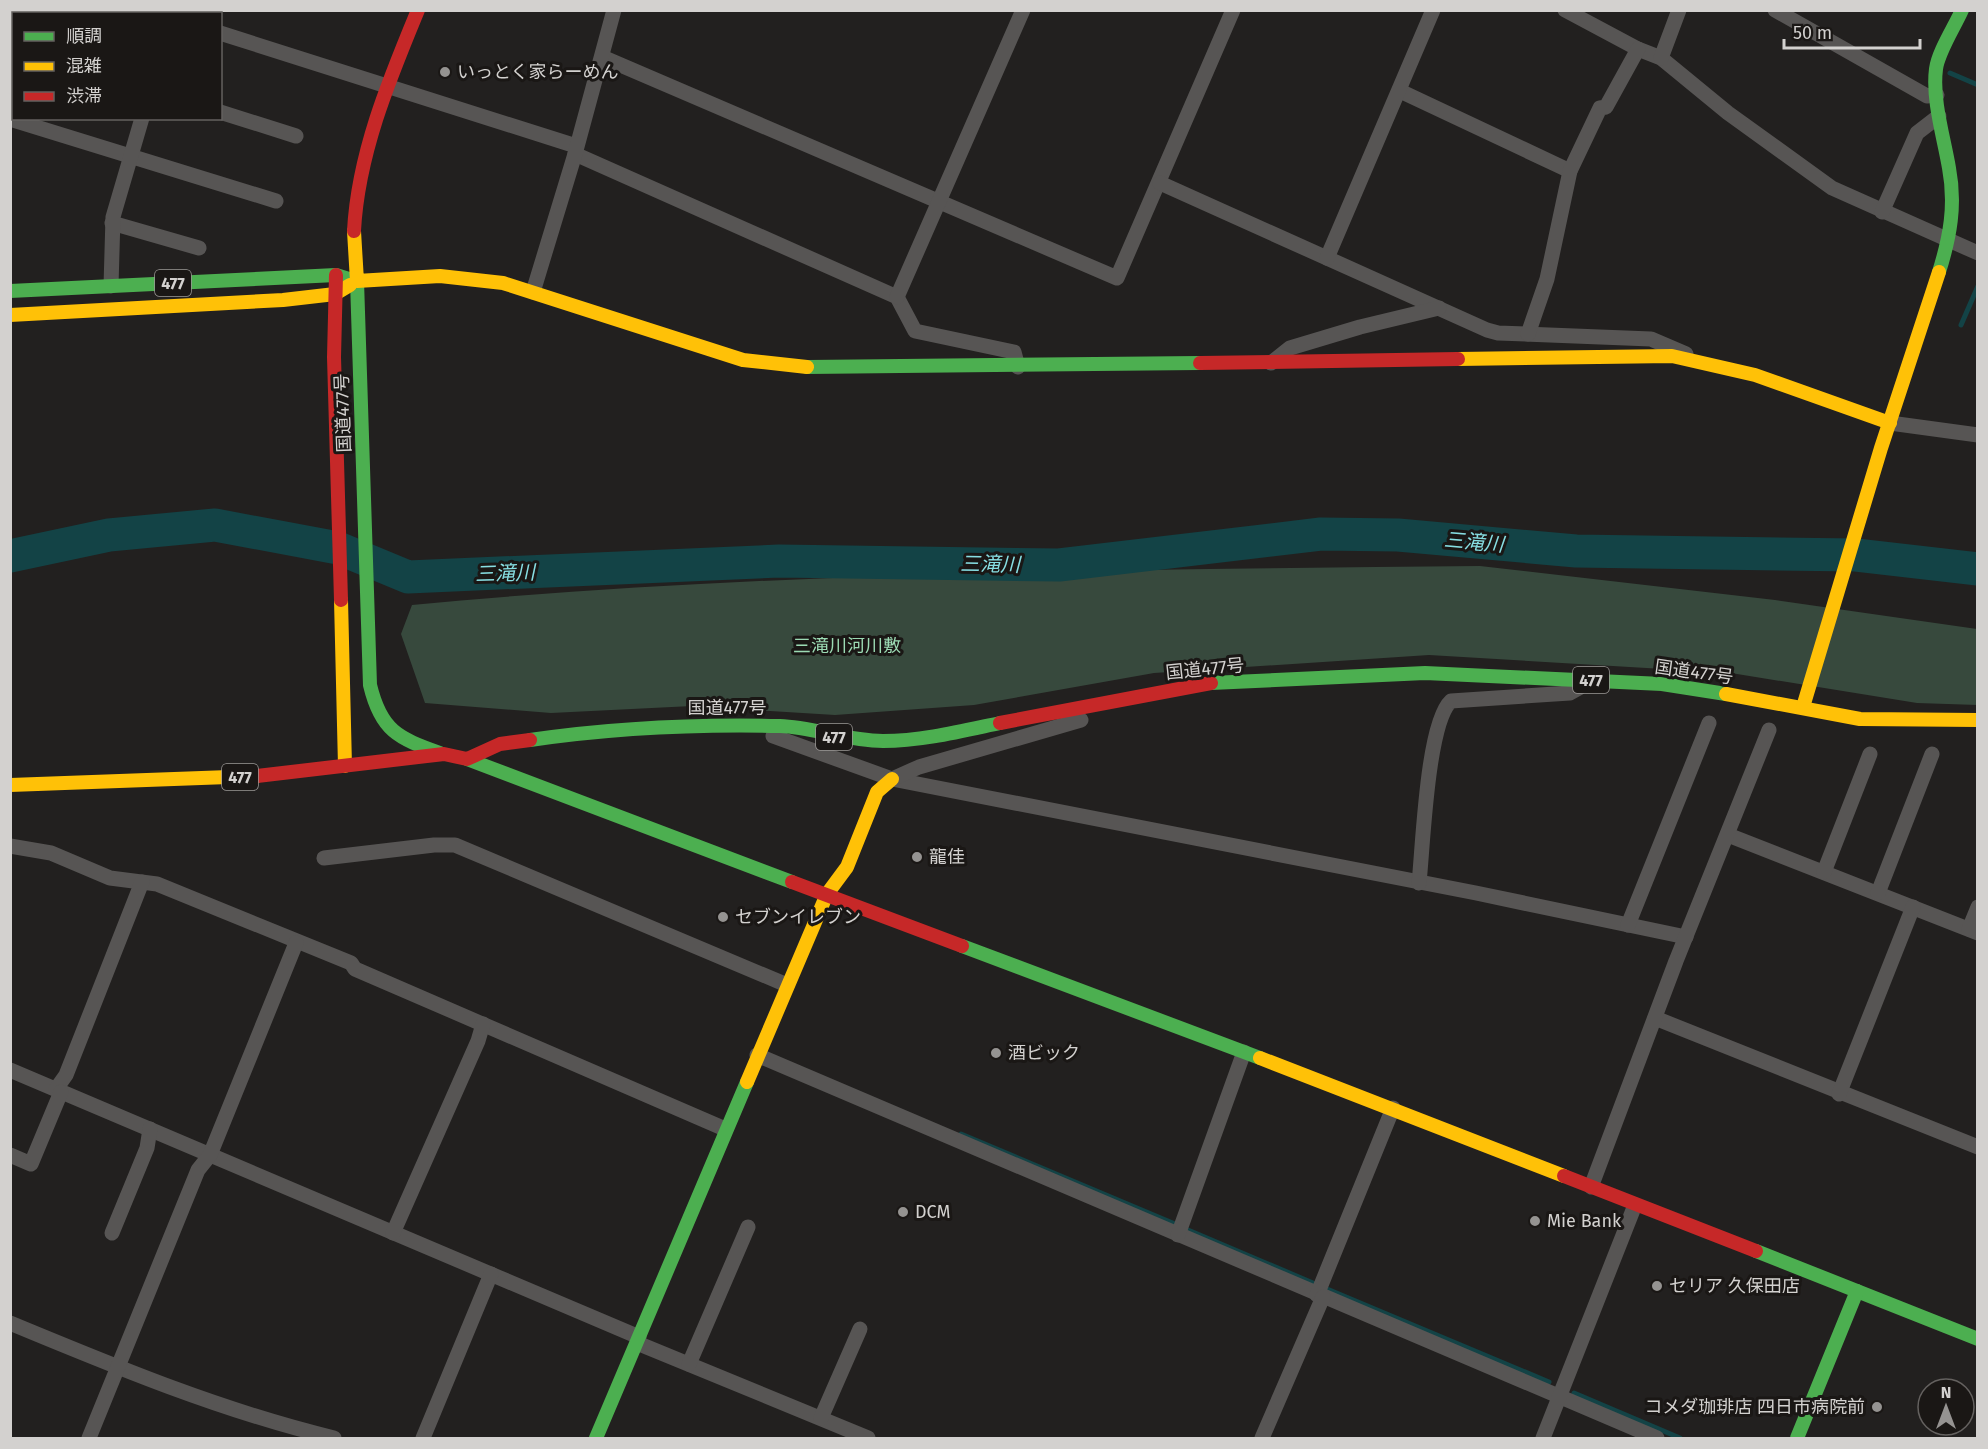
<svg xmlns="http://www.w3.org/2000/svg" width="1988" height="1449" font-family="'Fira Sans','Noto Sans JP',sans-serif">
  <style>
    .park { fill: #37493d }
    .lines { fill: none; stroke-linecap: round; stroke-linejoin: round }
    .stream { stroke: #134346; stroke-width: 5 }
    .river { stroke: #134346; stroke-width: 33 }
    .street { stroke: #575554; stroke-width: 15 }
    .fast { stroke: #4caf50; stroke-width: 14 }
    .slow { stroke: #ffc107; stroke-width: 14 }
    .jam { stroke: #c62828; stroke-width: 14 }
    .poi-dot { fill: #959391; stroke: #1a1715; stroke-width: 2 }
    .labels { text-anchor: middle; dominant-baseline: central; stroke-width: 6; stroke-linejoin: round; paint-order: stroke }
    .shield { fill: #1a1715; stroke: #9c9997; stroke-width: 1.5 }
    .shield-label { font-size: 16px; font-weight: bold; fill: #d3d1cf }
    .poi-label { font-size: 18px; fill: #d3d1cf; stroke: #1a1715; text-anchor: start }
    .street-label { font-size: 18px; fill: #d3d1cf; stroke: #1a1715 }
    .park-label { font-size: 18px; fill: #9cdbb4; stroke: #1a1715 }
    .water-label { font-size: 20px; font-style: italic; fill: #87dee2; stroke: #1a1715 }
  </style>
  <rect width="100%" height="100%" fill="#22201f"/>
  <!-- park -->
  <path class="park" d="M1480,566L1775,600L1977,629L1978,705L1917,703L1731,673L1429,655L1154,673L974,705L835,715L692,706L551,713L425,703L401,634L412,605C766,571 1123,570 1480,566Z"/>
  <g class="lines">
    <!-- stream -->
    <g class="stream">
      <path d="M1950,73L1978,85"/>
      <path d="M1961,325L1978,286"/>
      <path d="M961,1134L1175,1224"/>
      <path d="M1188,1230L1313,1283"/>
      <path d="M1327,1289L1549,1382"/>
      <path d="M1574,1393L1680,1438"/>
    </g>
    <!-- river -->
    <path class="river" d="M10,556L109,535L215,525L338,548L408,577L779,561L1059,565L1321,534L1398,535L1576,551L1856,555L1978,569"/>
    <!-- street -->
    <g class="street">
      <path d="M148,10L158,14"/>
      <path d="M1565,10L1638,49L1661,58L1728,113L1832,188L1978,253"/>
      <path d="M1775,10L1927,96L1937,95"/>
      <path d="M220,33L576,146"/>
      <path d="M10,47L14,48"/>
      <path d="M602,57L1117,278L1233,10"/>
      <path d="M1661,58L1679,10"/>
      <path d="M1400,91L1570,171"/>
      <path d="M220,112L296,136"/>
      <path d="M10,119L276,201"/>
      <path d="M575,154L897,297L915,331L1014,352L1018,367"/>
      <path d="M1160,183L1487,330L1498,333L1651,339L1686,354"/>
      <path d="M1882,212L1917,133L1939,116"/>
      <path d="M112,223L199,248"/>
      <path d="M1327,258L1433,10"/>
      <path d="M111,286L113,217L142,118"/>
      <path d="M533,292L575,154L614,10"/>
      <path d="M897,297L1023,10"/>
      <path d="M1528,334L1547,279L1570,171L1600,108L1606,107L1638,49"/>
      <path d="M1271,363L1290,348L1360,327L1439,308"/>
      <path d="M1890,423L1978,435"/>
      <path d="M773,736L892,779L1476,893L1686,937"/>
      <path d="M892,779L919,767L1081,720"/>
      <path d="M1728,835L1978,933"/>
      <path d="M10,846L51,853L110,878L157,884L351,963L355,969L725,1129"/>
      <path d="M324,858L434,845H455L787,985"/>
      <path d="M1824,872L1870,754"/>
      <path d="M1419,883C1423,846 1427,723 1451,701L1570,693L1579,688"/>
      <path d="M1878,893L1932,754"/>
      <path d="M1628,925L1709,723"/>
      <path d="M1969,929L1978,907"/>
      <path d="M1655,1018L1978,1147"/>
      <path d="M757,1055L1657,1438"/>
      <path d="M10,1070L639,1337"/>
      <path d="M56,1089L66,1075L142,882"/>
      <path d="M1839,1094L1913,907"/>
      <path d="M10,1155L31,1164L61,1092"/>
      <path d="M1591,1187L1676,961L1769,730"/>
      <path d="M112,1233L147,1148L150,1129"/>
      <path d="M393,1233L478,1041L483,1024"/>
      <path d="M1178,1235L1244,1052"/>
      <path d="M1317,1295L1393,1108"/>
      <path d="M10,1323C116,1367 222,1411 334,1438"/>
      <path d="M637,1343L868,1438"/>
      <path d="M689,1364L748,1227"/>
      <path d="M821,1418L860,1329"/>
      <path d="M89,1438L198,1170L210,1155L296,943"/>
      <path d="M423,1438L491,1274"/>
      <path d="M1262,1438L1323,1297"/>
      <path d="M1543,1438L1635,1205"/>
    </g>
    <!-- fast -->
    <g class="fast">
      <path d="M1939,272C1950,237 1956,205 1949,168C1944,138 1932,100 1936,69C1938,52 1955,26 1962,10"/>
      <path d="M357,281L370,685C381,731 398,738 440,753"/>
      <path d="M10,291L336,275L352,280"/>
      <path d="M807,367L1200,363"/>
      <path d="M1211,683L1425,673L1662,684L1726,694"/>
      <path d="M530,740C613,728 696,724 780,726C813,727 847,741 883,741C922,741 962,731 1000,723"/>
      <path d="M467,759L792,882"/>
      <path d="M962,946L1260,1058"/>
      <path d="M1756,1251L1978,1339"/>
      <path d="M596,1438L747,1082"/>
      <path d="M1797,1438L1857,1291"/>
    </g>
    <!-- slow -->
    <g class="slow">
      <path d="M354,231L357,281L440,276L503,283L743,360L807,367"/>
      <path d="M10,315L283,300L335,294L350,285"/>
      <path d="M1458,359L1672,356L1755,375L1890,423"/>
      <path d="M341,600L345,766"/>
      <path d="M1726,694L1860,719L1978,720"/>
      <path d="M1803,707L1881,448L1939,272"/>
      <path d="M10,785L257,776"/>
      <path d="M1260,1058L1564,1176"/>
      <path d="M747,1082L827,894L847,867L877,792L892,779"/>
    </g>
    <!-- jam -->
    <g class="jam">
      <path d="M354,231C358,154 389,80 418,10"/>
      <path d="M336,275L334,357L341,600"/>
      <path d="M1200,363L1458,359"/>
      <path d="M1000,723L1211,683"/>
      <path d="M257,776L444,754L467,759L500,744L530,740"/>
      <path d="M792,882L962,946"/>
      <path d="M1564,1176L1756,1251"/>
    </g>
  </g>
  <!-- markers -->
  <g class="poi-dot">
    <circle cx="445" cy="72" r="6"/>
    <circle cx="917" cy="857" r="6"/>
    <circle cx="723" cy="917" r="6"/>
    <circle cx="996" cy="1053" r="6"/>
    <circle cx="903" cy="1212" r="6"/>
    <circle cx="1535" cy="1221" r="6"/>
    <circle cx="1657" cy="1286" r="6"/>
    <circle cx="1877" cy="1407" r="6"/>
  </g>
  <g class="labels">
    <!-- shield labels -->
    <g class="shield">
      <rect x="155" y="270" width="36" height="26" rx="4.5"/>
      <rect x="1573" y="667" width="36" height="26" rx="4.5"/>
      <rect x="816" y="724" width="36" height="26" rx="4.5"/>
      <rect x="222" y="764" width="36" height="26" rx="4.5"/>
    </g>
    <g class="shield-label">
      <text x="173" y="283">477</text>
      <text x="1591" y="680">477</text>
      <text x="834" y="737">477</text>
      <text x="240" y="777">477</text>
    </g>
    <!-- poi labels -->
    <g class="poi-label">
      <text x="457" y="72">いっとく家らーめん</text>
      <text x="929" y="857">龍佳</text>
      <text x="735" y="917">セブンイレブン</text>
      <text x="1008" y="1053">酒ビック</text>
      <text x="915" y="1212">DCM</text>
      <text x="1547" y="1221">Mie Bank</text>
      <text x="1669" y="1286">セリア 久保田店</text>
      <text x="1865" y="1407" text-anchor="end">コメダ珈琲店 四日市病院前</text>
    </g>
    <!-- street labels -->
    <g class="street-label">
      <text transform="translate(343 413) rotate(-92)">国道477号</text>
      <text transform="translate(1205 669) rotate(-6)">国道477号</text>
      <text transform="translate(1694 672) rotate(8)">国道477号</text>
      <text x="727" y="708">国道477号</text>
    </g>
    <!-- park labels -->
    <g class="park-label">
      <text x="847" y="646">三滝川河川敷</text>
    </g>
    <!-- water labels -->
    <g class="water-label">
      <text transform="translate(1474 542) rotate(5)">三滝川</text>
      <text transform="translate(990 564) rotate(1)">三滝川</text>
      <text transform="translate(505 573) rotate(-2)">三滝川</text>
    </g>
  </g>
  <!-- border -->
  <rect width="1988" height="1449" fill="none" stroke="#d3d1cf" stroke-width="24"/>
  <!-- legend -->
  <rect x="12" y="12" width="210" height="108" fill="#1a1715" stroke="#64615f" stroke-width="1.5"/>
  <rect x="24" y="32" width="30" height="9" fill="#4caf50" stroke="#64615f" stroke-width="1.5"/>
  <text x="66" y="42" font-size="18" fill="#d3d1cf">順調</text>
  <rect x="24" y="62" width="30" height="9" fill="#ffc107" stroke="#64615f" stroke-width="1.5"/>
  <text x="66" y="72" font-size="18" fill="#d3d1cf">混雑</text>
  <rect x="24" y="92" width="30" height="9" fill="#c62828" stroke="#64615f" stroke-width="1.5"/>
  <text x="66" y="102" font-size="18" fill="#d3d1cf">渋滞</text>
  <!-- north arrow -->
  <g transform="translate(1946 1407)"><circle r="28" fill="#1a1715" stroke="#64615f" stroke-width="1.5"/>
  <path d="M0-4.5L10 22L0 15L-10 22Z" fill="#959391"/>
  <text y="-9" font-size="16" font-weight="bold" text-anchor="middle" fill="#d3d1cf">N</text>
  </g>
  <!-- scale -->
  <path d="M1784 39v9h136v-9" fill="none" stroke="#d3d1cf" stroke-width="3"/>
  <text x="1793" y="39" font-size="18" fill="#d3d1cf" stroke="#1a1715" stroke-width="4.5" paint-order="stroke">50 m</text>
</svg>
